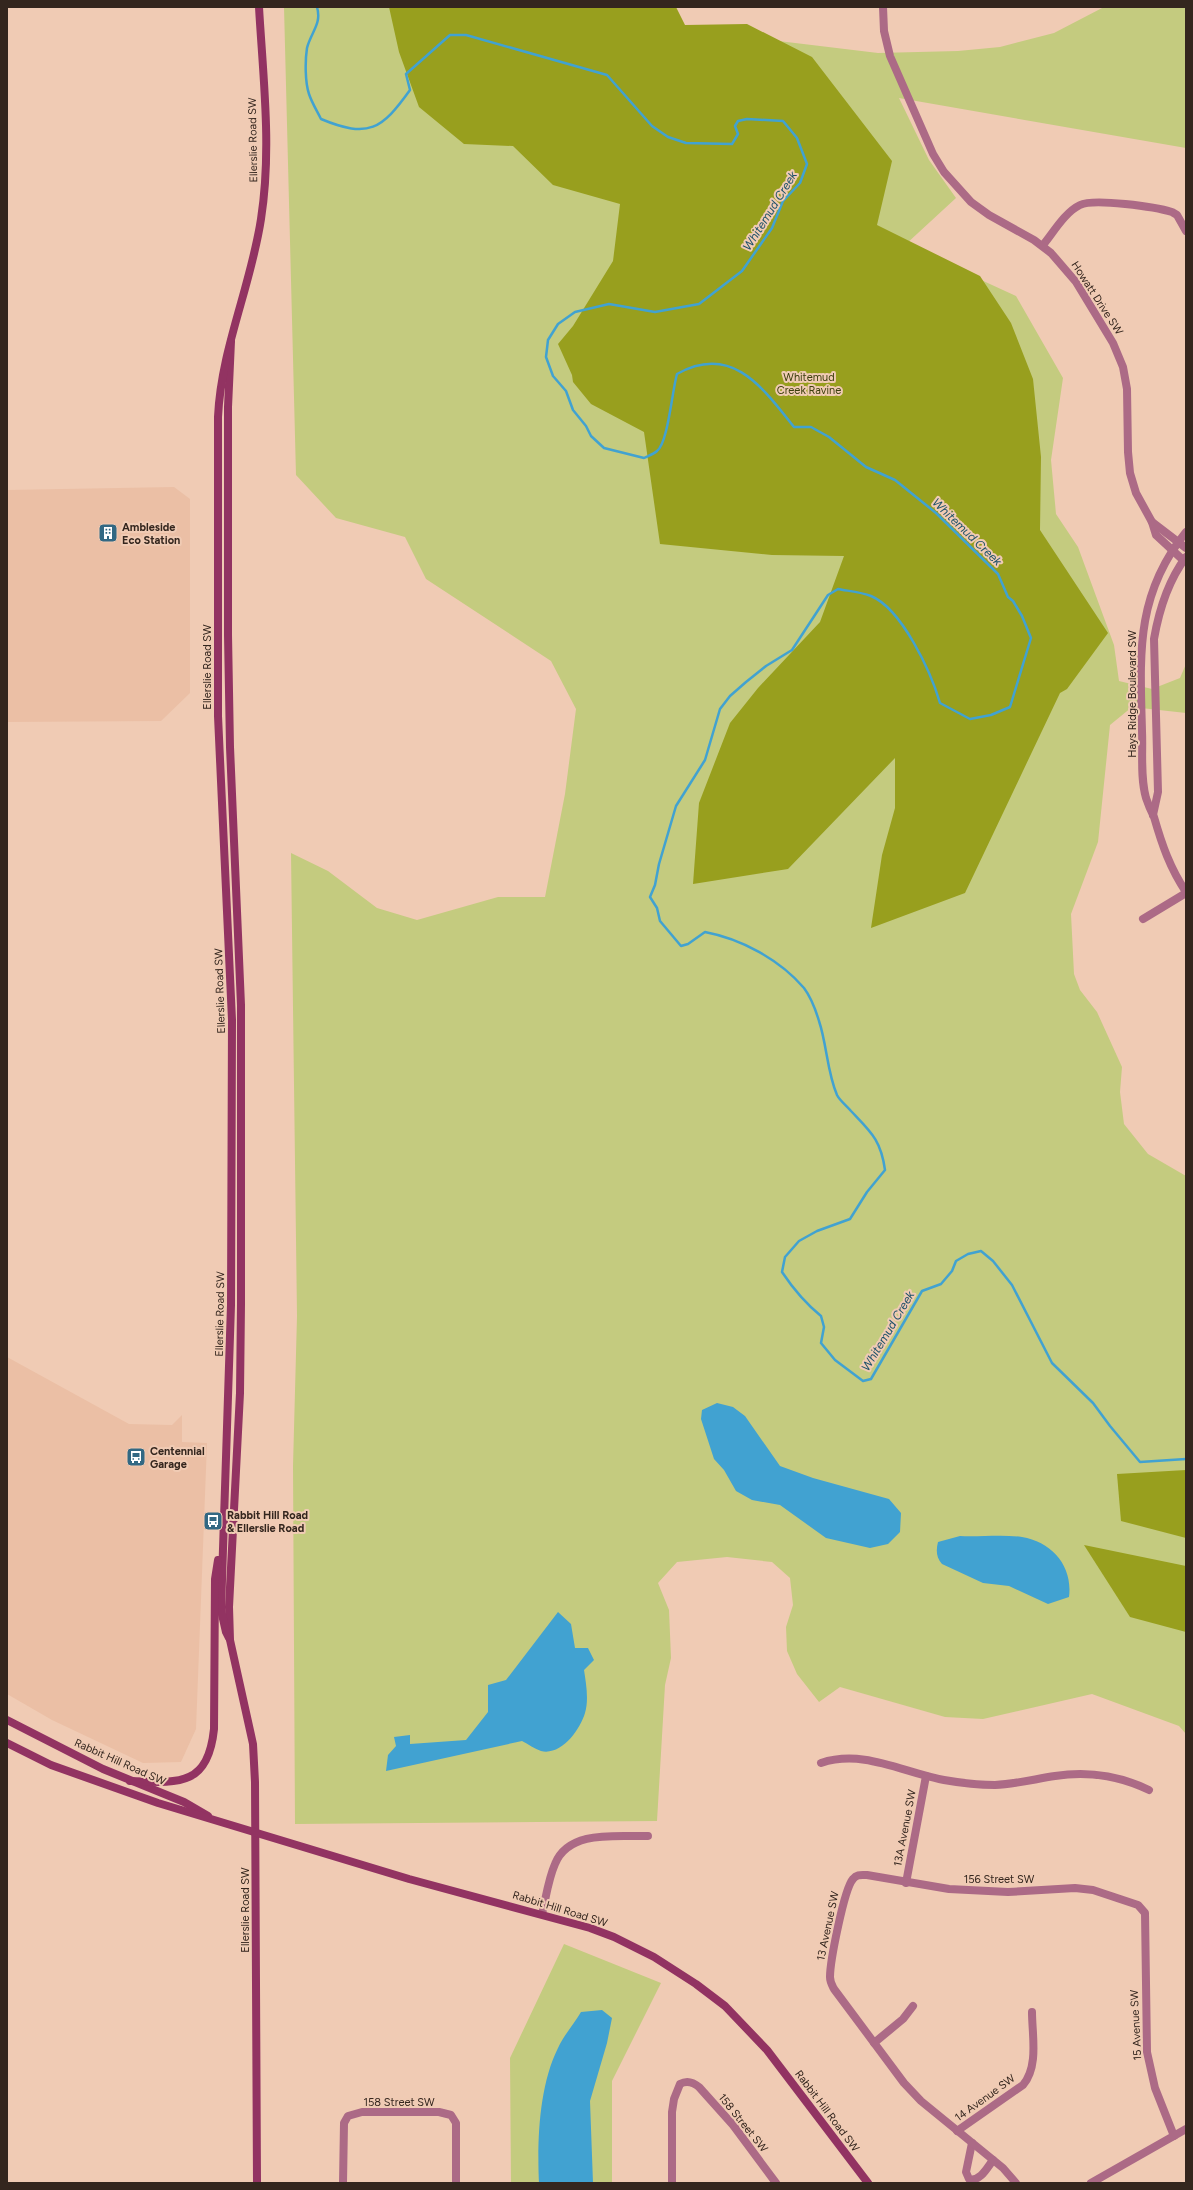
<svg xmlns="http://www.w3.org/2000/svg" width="1193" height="2190" font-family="Figtree,sans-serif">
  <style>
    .built { fill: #ebbfa5 }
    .green { fill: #c4cb7f }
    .forest { fill: #989f1e }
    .water { fill: #41a2d1 }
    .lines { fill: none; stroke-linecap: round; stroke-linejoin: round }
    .stream { stroke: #41a2d1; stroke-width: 2.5 }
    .minor { stroke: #ac6a86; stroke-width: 8 }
    .tertiary { stroke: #ac6a86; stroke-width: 8 }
    .secondary { stroke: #923362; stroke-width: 8 }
    .labels { text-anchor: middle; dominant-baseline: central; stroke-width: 4; stroke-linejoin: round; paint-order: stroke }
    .street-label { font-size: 11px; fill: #34261e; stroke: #f0cbb4 }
    .park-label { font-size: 11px; fill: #3b3e0d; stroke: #f0cbb4 }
    .poi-label { font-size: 11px; font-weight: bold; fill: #34261e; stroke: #f0cbb4; text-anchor: start }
    .water-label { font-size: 12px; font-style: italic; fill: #1c5069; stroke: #f0cbb4 }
  </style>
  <rect width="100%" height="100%" fill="#f0cbb4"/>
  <!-- built -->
  <g class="built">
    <path d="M174,487L190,499V693L161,721L7,722V490Z"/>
    <path d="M7,1357L129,1424L172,1425L182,1415V1442L207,1443L196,1729L181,1762L143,1763L52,1720L7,1694Z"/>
  </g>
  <!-- green -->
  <g class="green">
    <path d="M284,7H675L687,30L878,53L958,51L1000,47L1054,33L1104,7H1186V148L899,98L929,160L956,198L905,245L1016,296L1063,378L1051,460L1056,514L1078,547L1114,645L1119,681L1152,689L1180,678L1186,664V713L1132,707L1110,725L1098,842L1071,914L1074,974L1080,990L1097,1012L1122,1067L1120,1092L1124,1124L1148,1154L1186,1176V1734L1179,1726L1092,1694L983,1719L945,1717L840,1687L819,1702L797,1674L787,1651L786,1627L793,1605L790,1578L772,1562L727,1557L677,1562L658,1583L669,1610L671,1658L665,1685L657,1821L295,1824L293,1466L297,1316L291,853L328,871L377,908L417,920L498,897H545L565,794L576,709L551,661L426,579L405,537L336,518L296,475Z"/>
    <path d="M564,1944L661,1983L612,2081V2183H511L510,2058Z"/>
  </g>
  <!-- forest -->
  <g class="forest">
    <path d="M389,7H676L685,25L747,24L812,57L892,161L877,225L980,276L1011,323L1033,379L1041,457L1040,530L1108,633L1067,689L1060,693L965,893L871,928L882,855L895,808V758L788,869L693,884L699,803L730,723L758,688L820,622L844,556L772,555L660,544L644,432L591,404L573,382L572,375L558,344L573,326L613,261L620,204L553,185L513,146L464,144L419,107L399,52Z"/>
    <path d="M1186,1470V1538L1121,1521L1117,1474Z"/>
    <path d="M1084,1545L1186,1566V1632L1130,1617Z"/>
  </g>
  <!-- water -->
  <g class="water">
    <path d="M717,1403L733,1407L745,1416L780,1466L813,1478L889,1499L901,1513L900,1532L888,1544L870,1548L826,1538L780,1505L752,1500L736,1491L724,1470L714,1459L701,1419L702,1410Z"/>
    <path d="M960,1536C980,1537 1002,1534 1022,1537C1052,1542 1073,1566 1069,1597L1048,1604L1009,1586L983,1583L942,1564C936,1557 936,1550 938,1542Z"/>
    <path d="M558,1612L571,1624L575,1648H588L594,1660L584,1670C586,1683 589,1700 585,1713C580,1730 561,1756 541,1751C535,1749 528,1744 522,1741L386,1771L388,1755L396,1746L394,1737L410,1735V1744L466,1740L488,1712V1685L506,1680Z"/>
    <path d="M602,2010L612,2018L607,2043L590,2101L593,2183H539C537,2141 539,2086 558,2048C564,2035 574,2024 581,2012Z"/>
  </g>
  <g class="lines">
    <!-- stream -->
    <path class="stream" d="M317,7C322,24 311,32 307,48C305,61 305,82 309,94C312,103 317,111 321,119C369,139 382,129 410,90L406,74L450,35H466L607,75L652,126L668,137L686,143L732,144L738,134L735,126L738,121L747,119L783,121L797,138L807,164L800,183L783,201L772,228L742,271L699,304L655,312L609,304L575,312L558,324L548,340L546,357L553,376L566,391L573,410L586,426L591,436L604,448L644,458C648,456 654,454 657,451C668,443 672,391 677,374C732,343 763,388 794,427H811L829,437L866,467L895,480L936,513L998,574L1008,597L1013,601L1022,616L1031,638L1010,707L991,715L970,719L940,703C931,672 902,609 871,596C861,592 848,591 838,589L828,595L792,650L766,666L746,682L730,696L720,709L705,760L676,806L659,864L655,885L650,897L657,908L660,921L681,946L688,944L705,932C742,939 780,960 804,988C810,996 816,1011 819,1021C827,1045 827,1072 837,1095C840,1101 847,1106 851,1111C871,1132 881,1140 885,1170L867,1192L850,1219L817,1231L799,1241L785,1257L782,1272C794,1290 805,1303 821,1316L824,1327L821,1343L835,1360L863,1381L871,1379L922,1291L941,1284L952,1271L956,1261L968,1254L981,1251L993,1261L1012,1285L1052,1363L1093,1403L1110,1426L1140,1462L1186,1459"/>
    <!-- minor -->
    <g class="minor">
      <path d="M883,7L884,31L890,56L933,154L944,172L971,202L989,215L1034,240L1051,253L1076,282L1113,343L1123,367L1127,389L1128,452L1130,473L1136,493L1152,522L1156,535L1183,560"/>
      <path d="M1043,245C1053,233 1065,212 1080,205C1094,198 1156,207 1172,212L1177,215L1186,231"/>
      <path d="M1152,522L1186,548"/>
      <path d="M1143,919L1186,893"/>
      <path d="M821,1763C863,1749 902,1772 944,1780C961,1783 978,1785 995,1785C1016,1784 1035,1779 1055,1776C1087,1771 1120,1776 1149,1790"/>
      <path d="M906,1883L926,1776"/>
      <path d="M542,1914C546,1898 548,1880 555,1864C569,1829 618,1837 648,1836"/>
      <path d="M874,2043L903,2019L913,2006"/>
      <path d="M957,2131L1023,2085C1039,2066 1032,2035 1032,2012"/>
      <path d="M972,2143L966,2172L969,2179C980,2182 987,2168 993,2160"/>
      <path d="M343,2183L344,2123L348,2116L362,2112H439L451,2115L456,2123V2183"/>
      <path d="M672,2183V2112L674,2099L680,2084C687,2080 693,2082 699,2087L733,2125L776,2183"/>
      <path d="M1016,2183L1003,2168L921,2101L904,2083L834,1989C832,1985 830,1982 830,1977C830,1962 844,1889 853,1879C857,1874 861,1875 867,1875L949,1889L1008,1892L1075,1888L1093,1890L1138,1905L1145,1913L1147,2052L1155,2088L1174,2136"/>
    </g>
    <!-- tertiary -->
    <g class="tertiary">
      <path d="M1186,532C1135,595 1140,655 1142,731C1143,752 1140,777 1146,798C1148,804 1151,811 1154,817C1162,845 1170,868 1186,892"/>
      <path d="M1153,815L1158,792L1154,639C1159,610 1168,581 1186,557"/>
      <path d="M1091,2183L1186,2129"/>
    </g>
    <!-- secondary -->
    <g class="secondary">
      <path d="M231,341L228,407V635L230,747L241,1005V1304L240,1393L229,1607L230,1640L253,1744L255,1782L257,2183"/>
      <path d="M229,1638L226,1632L221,1610L231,1305L232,1020L218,716V417C221,349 251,286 261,219C272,149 263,77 259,7"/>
      <path d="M7,1720L103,1769L184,1802L208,1816"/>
      <path d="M7,1743L51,1765L158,1803L409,1879L590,1928L614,1937L654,1957L696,1984L725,2006L767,2050L868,2183"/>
      <path d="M130,1781C178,1783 208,1787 214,1729L215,1579L218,1560"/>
    </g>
  </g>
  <!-- icons -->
  <defs>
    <symbol id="building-square" viewBox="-11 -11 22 22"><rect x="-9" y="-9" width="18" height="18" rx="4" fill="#326883" stroke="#f0cbb4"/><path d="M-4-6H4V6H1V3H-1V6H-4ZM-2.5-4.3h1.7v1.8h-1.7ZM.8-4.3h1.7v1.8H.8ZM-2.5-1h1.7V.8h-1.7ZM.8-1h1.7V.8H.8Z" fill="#fff"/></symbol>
    <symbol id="bus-square" viewBox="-11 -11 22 22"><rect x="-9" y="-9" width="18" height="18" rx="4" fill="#326883" stroke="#f0cbb4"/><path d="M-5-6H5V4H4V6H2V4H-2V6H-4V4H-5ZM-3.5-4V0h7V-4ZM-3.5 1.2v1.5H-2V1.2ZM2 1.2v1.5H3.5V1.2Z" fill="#fff"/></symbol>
  </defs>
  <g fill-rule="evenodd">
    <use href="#building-square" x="97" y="522" width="22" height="22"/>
    <use href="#bus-square" x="125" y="1446" width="22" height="22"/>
    <use href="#bus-square" x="202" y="1510" width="22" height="22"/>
  </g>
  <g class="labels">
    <!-- street labels -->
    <g class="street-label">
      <text transform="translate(253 140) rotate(-91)">Ellerslie Road SW</text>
      <text transform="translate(1097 298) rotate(57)">Howatt Drive SW</text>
      <text transform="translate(207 667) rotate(-90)">Ellerslie Road SW</text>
      <text transform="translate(1132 694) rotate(-90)">Hays Ridge Boulevard SW</text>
      <text transform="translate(220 991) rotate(-92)">Ellerslie Road SW</text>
      <text transform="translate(220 1314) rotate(-89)">Ellerslie Road SW</text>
      <text transform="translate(120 1762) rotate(24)">Rabbit Hill Road SW</text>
      <text transform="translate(905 1828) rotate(-79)">13A Avenue SW</text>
      <text x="999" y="1879">156 Street SW</text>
      <text transform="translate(560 1909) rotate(17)">Rabbit Hill Road SW</text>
      <text transform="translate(245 1910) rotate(-90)">Ellerslie Road SW</text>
      <text transform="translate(828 1926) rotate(-78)">13 Avenue SW</text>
      <text transform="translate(1136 2025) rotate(-93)">15 Avenue SW</text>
      <text transform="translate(985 2098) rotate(-36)">14 Avenue SW</text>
      <text x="399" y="2102">158 Street SW</text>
      <text transform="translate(827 2111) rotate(53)">Rabbit Hill Road SW</text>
      <text transform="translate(743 2123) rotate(51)">158 Street SW</text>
    </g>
    <!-- park labels -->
    <g class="park-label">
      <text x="809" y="377">Whitemud<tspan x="809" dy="13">Creek Ravine</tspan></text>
    </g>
    <!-- poi labels -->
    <g class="poi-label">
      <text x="122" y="527">Ambleside<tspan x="122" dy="13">Eco Station</tspan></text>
      <text x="150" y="1451">Centennial<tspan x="150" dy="13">Garage</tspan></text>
      <text x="227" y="1515">Rabbit Hill Road<tspan x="227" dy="13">&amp; Ellerslie Road</tspan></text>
    </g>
    <!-- water labels -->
    <g class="water-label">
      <text transform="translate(770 211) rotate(-58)">Whitemud Creek</text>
      <text transform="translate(967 532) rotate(44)">Whitemud Creek</text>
      <text transform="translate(888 1331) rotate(-59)">Whitemud Creek</text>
    </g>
  </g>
  <!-- border -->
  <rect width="1193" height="2190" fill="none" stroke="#34261e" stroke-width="16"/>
</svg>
